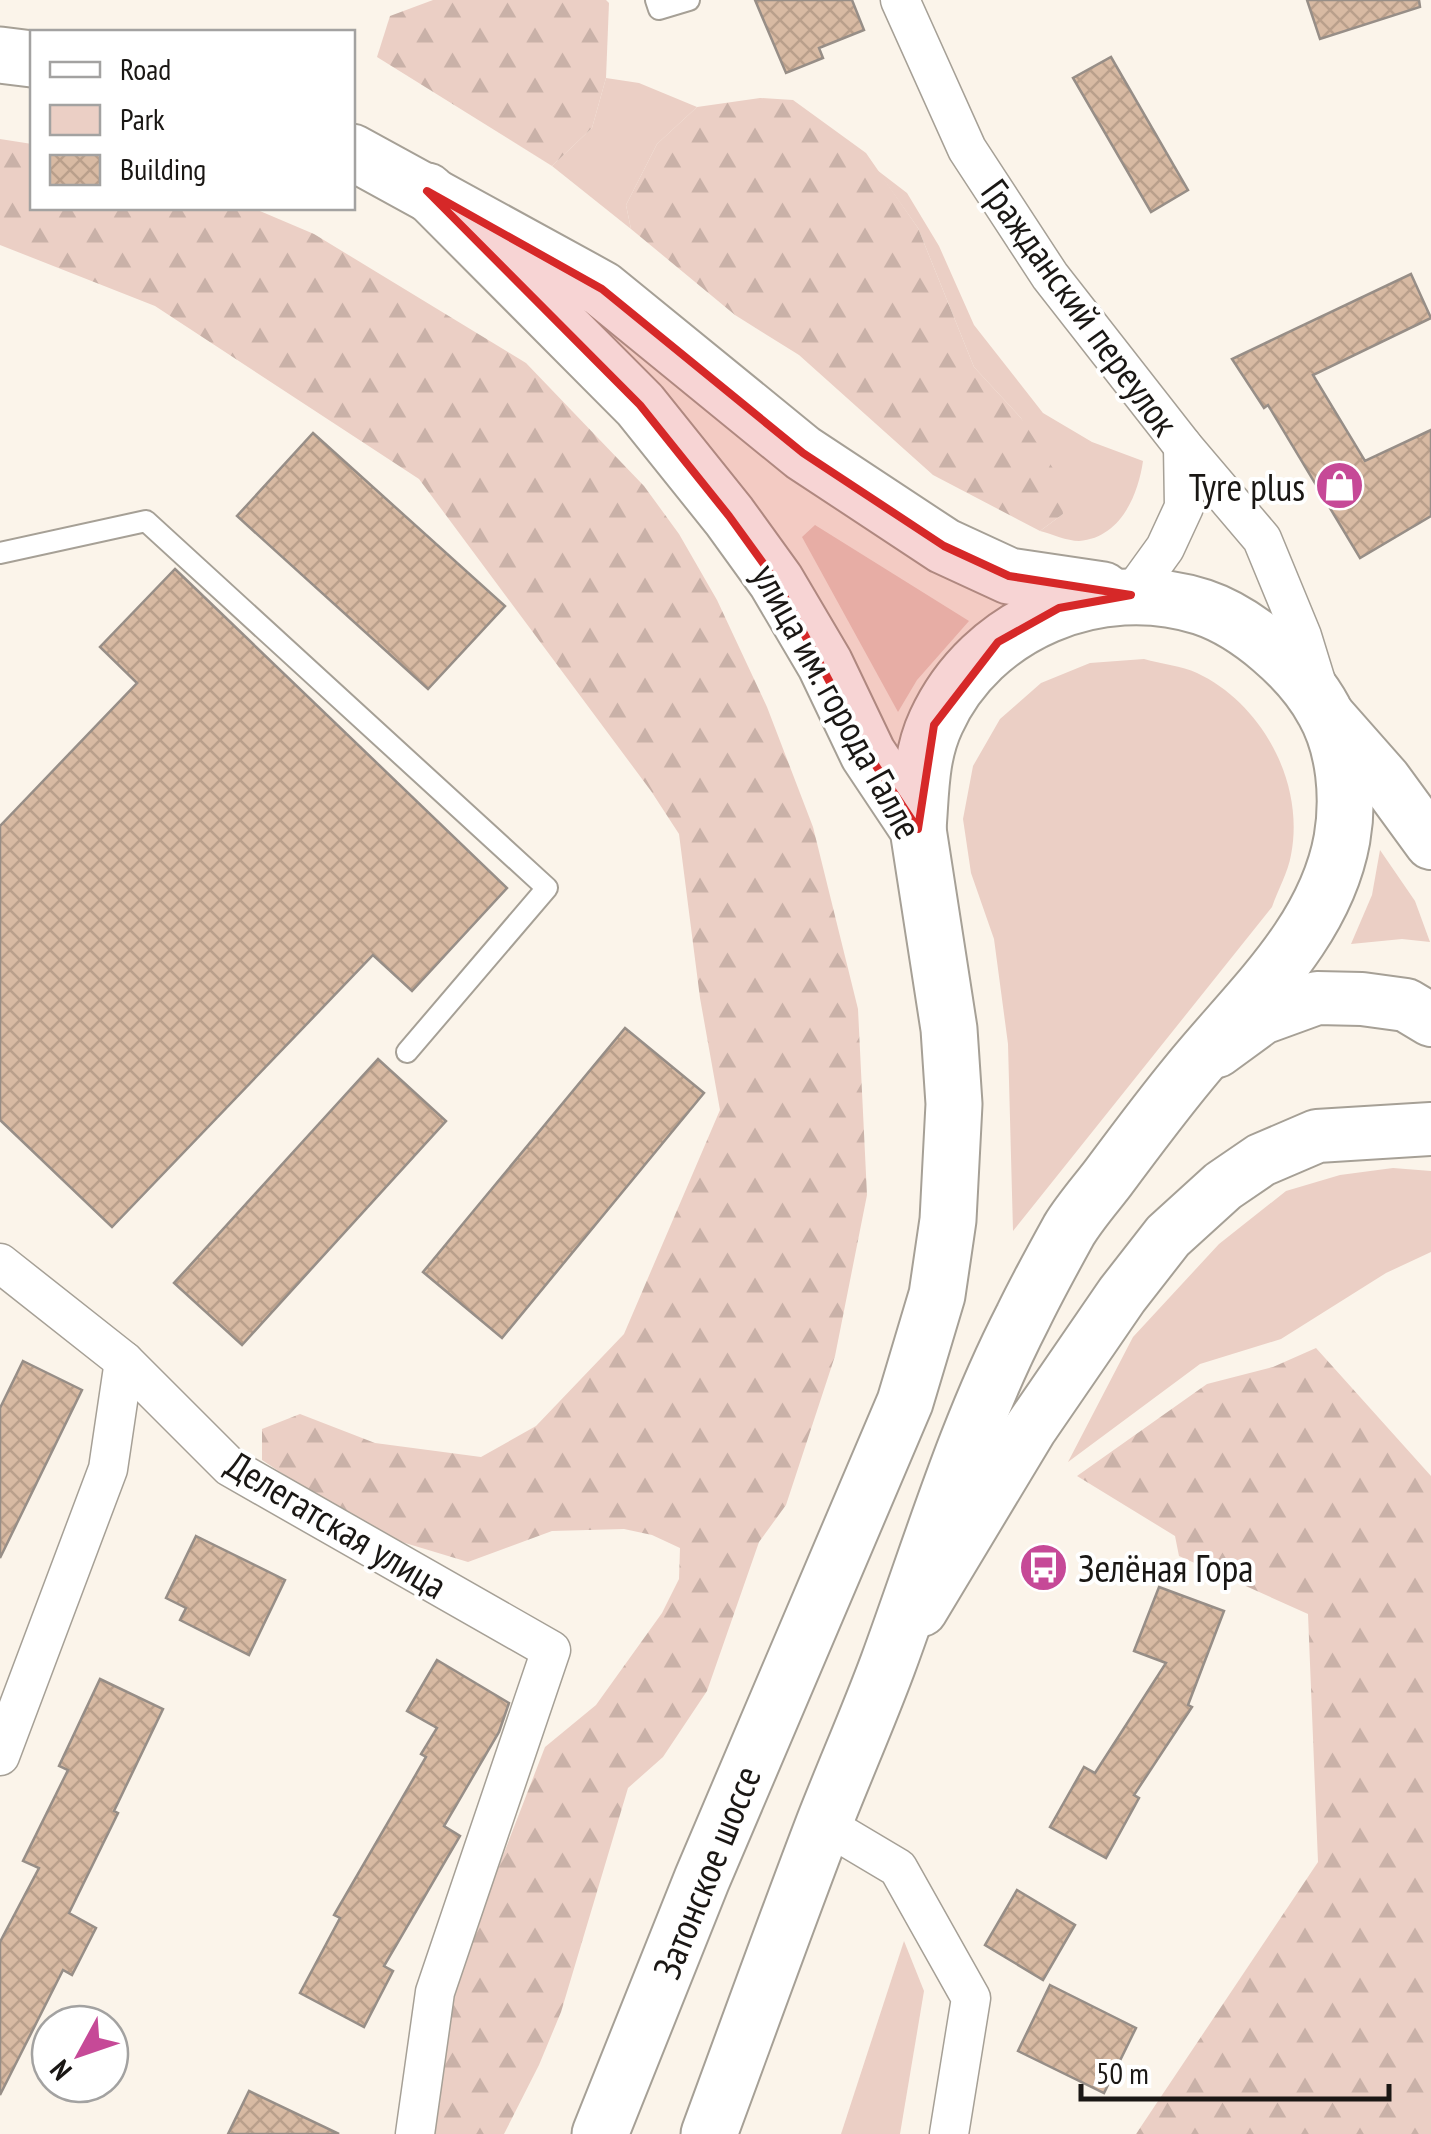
<svg xmlns="http://www.w3.org/2000/svg" width="1431" height="2134" font-family="'PT Sans Narrow',sans-serif">
  <style>
    .green { fill: #ebcfc5 }
    .forest { fill: url(#forest-firs) }
    .building { fill: url(#building-cross-hatch); stroke: #978e87; stroke-width: 2.5 }
    .lines { fill: none; stroke-linecap: round; stroke-linejoin: round }
    .service-casing { stroke: #a6a096; stroke-width: 24 }
    .minor-casing { stroke: #a6a096; stroke-width: 41 }
    .secondary-casing { stroke: #a6a096; stroke-width: 56 }
    .primary-casing { stroke: #a6a096; stroke-width: 59 }
    .service { stroke: #fff; stroke-width: 20 }
    .minor { stroke: #fff; stroke-width: 38 }
    .secondary { stroke: #fff; stroke-width: 52 }
    .primary { stroke: #fff; stroke-width: 55 }
    .marked { fill: #d62828; fill-opacity: 0.2; stroke: #d62828; stroke-width: 8; stroke-linejoin: round }
    .labels { text-anchor: middle; dominant-baseline: central; stroke-width: 8; stroke-linejoin: round; paint-order: stroke }
    .street-label { font-size: 38px; fill: #1a1714; stroke: #fff }
    .poi-label { font-size: 38px; fill: #1a1714; stroke: #fff; text-anchor: end }
  </style>
  <defs>
    <pattern id="forest-firs" width="22" height="20" patternUnits="userSpaceOnUse" patternTransform="scale(2.5)"><rect width="22" height="20" fill="#ebcfc5"/><path d="M5 1l3.5 6h-7zM16 11l3.5 6h-7z" fill="#c9b1a8"/></pattern>
    <pattern id="building-cross-hatch" width="8" height="8" patternUnits="userSpaceOnUse" patternTransform="scale(2.5)"><rect width="8" height="8" fill="#d8baa3"/><path d="M0 0l8 8M0 8l8-8" fill="none" stroke="#b99f8b"/></pattern>
  </defs>
  <rect width="100%" height="100%" fill="#fbf4ea"/>
  <!-- green -->
  <g class="green">
    <path d="M606,78L639,83L697,107L657,144L626,205L631,229L552,166L592,128Z"/>
    <path d="M877,170L907,193L939,246L974,325L1043,413L1092,442L1143,461C1138,496 1120,538 1079,541C1067,541 1052,534 1040,531L1063,514L1021,418L974,367L918,228Z"/>
    <path d="M815,525L969,621L917,680L898,712L802,537Z"/>
    <path d="M1144,659C1161,664 1182,666 1197,673C1263,704 1305,784 1291,855C1288,872 1278,890 1272,907L1013,1231L1008,1044L994,939L971,873L963,819L973,766L1000,719L1041,683L1090,663Z"/>
    <path d="M1380,850L1415,901L1430,942L1402,939L1351,944L1372,895Z"/>
    <path d="M1393,1168L1431,1171V1252L1386,1273L1281,1339L1200,1364L1068,1462L1133,1337L1219,1244L1286,1191L1340,1175Z"/>
    <path d="M904,1941L924,1991L900,2134H841Z"/>
  </g>
  <!-- forest -->
  <g class="forest">
    <path d="M433,0H606L609,3L606,78L592,128L552,166L377,57L390,16Z"/>
    <path d="M760,98L793,100L866,153L918,228L974,367L1021,418L1061,481L1063,514L1040,531L933,475L799,355L735,315L631,229L626,205L657,144L697,107Z"/>
    <path d="M0,139L32,144V208H253L314,234L526,363L644,486L679,534L717,600L767,707L813,827L858,1009L867,1195L835,1356L786,1505L759,1542L707,1691L663,1757L628,1788L561,2012L539,2065L504,2134H429L449,1995L545,1747L596,1705L662,1613L679,1579L680,1548L652,1535L624,1529L552,1531L468,1562L372,1533L262,1460V1429L300,1414L375,1443L481,1457L536,1426L624,1334L720,1110L700,998L679,834L651,791L419,479L155,306L0,245Z"/>
    <path d="M1316,1348L1431,1476V2134H1136L1318,1862L1308,1614L1179,1556L1175,1536L1077,1476L1207,1384L1273,1367Z"/>
  </g>
  <!-- building -->
  <g class="building">
    <path d="M755,0H852L864,30L819,48L823,58L786,73Z"/>
    <path d="M1307,0H1419L1420,7L1320,39Z"/>
    <path d="M1111,57L1188,190L1151,212L1073,78Z"/>
    <path d="M1411,274L1431,318L1313,375L1365,461L1431,430V516L1360,558L1268,405L1264,408L1232,359Z"/>
    <path d="M313,433L505,606L428,689L237,516Z"/>
    <path d="M175,569L507,888L412,991L373,955L112,1227L0,1120V826L137,683L100,647Z"/>
    <path d="M625,1028L704,1093L502,1338L423,1272Z"/>
    <path d="M378,1059L446,1121L242,1345L174,1283Z"/>
    <path d="M23,1361L82,1390L0,1558V1408Z"/>
    <path d="M196,1536L285,1580L249,1655L180,1620L186,1608L166,1598Z"/>
    <path d="M1159,1587L1224,1611L1188,1705L1192,1707L1134,1795L1139,1798L1106,1858L1050,1827L1084,1767L1095,1773L1166,1663L1134,1651Z"/>
    <path d="M437,1660L509,1703L499,1732L444,1826L460,1836L384,1966L393,1971L364,2027L300,1993L340,1918L334,1915L426,1757L421,1754L437,1728L407,1711Z"/>
    <path d="M100,1679L163,1709L114,1811L118,1813L69,1913L96,1928L72,1975L63,1970L0,2095V1942L39,1868L23,1861L68,1770L59,1766Z"/>
    <path d="M1017,1890L1075,1925L1043,1980L985,1945Z"/>
    <path d="M1050,1985L1136,2028L1104,2093L1018,2051Z"/>
    <path d="M249,2091L339,2134H228Z"/>
  </g>
  <g class="lines">
    <defs>
      <g id="service">
        <path d="M656,0L659,9L689,0"/>
        <path d="M0,553L146,521L547,888L407,1052"/>
      </g>
      <g id="minor">
        <path d="M900,0L967,149L1050,276L1183,446L1262,539L1302,636L1318,688"/>
        <path d="M1131,595L1165,548L1184,507L1183,446"/>
        <path d="M0,1263L124,1361L230,1467L551,1650L435,1992L415,2134"/>
        <path d="M0,1756L108,1469L124,1361"/>
        <path d="M824,1824L898,1868L971,1998L949,2134"/>
      </g>
      <g id="secondary">
        <path d="M1325,712L1385,780L1431,843"/>
        <path d="M1217,1051L1262,1018L1317,998L1362,999L1406,1005L1431,1020"/>
        <path d="M921,1610L1030,1429L1122,1295L1168,1236L1223,1186L1261,1160L1317,1136L1431,1129"/>
      </g>
      <g id="primary">
        <path d="M0,55L32,59"/>
        <path d="M352,152L602,289L803,453L944,546L1009,576L1103,590"/>
        <path d="M427,191L640,405L729,516L776,581L825,664L868,754L918,829L949,1029L954,1104L948,1220L937,1295L905,1402L702,1879L600,2134"/>
        <path d="M709,2134C747,2031 784,1928 823,1826C844,1772 868,1718 888,1664C931,1547 966,1428 1023,1317C1037,1288 1053,1259 1069,1230C1080,1212 1095,1195 1108,1178C1134,1143 1160,1108 1188,1074C1246,1002 1325,934 1342,839C1349,798 1345,748 1324,711C1301,668 1247,622 1202,607C1099,574 981,623 936,722C920,756 921,793 918,829"/>
      </g>
    </defs>
    <!-- service casing -->
    <use href="#service" class="service-casing"/>
    <!-- minor casing -->
    <use href="#minor" class="minor-casing"/>
    <!-- secondary casing -->
    <use href="#secondary" class="secondary-casing"/>
    <!-- primary casing -->
    <use href="#primary" class="primary-casing"/>
    <!-- service -->
    <use href="#service" class="service"/>
    <!-- minor -->
    <use href="#minor" class="minor"/>
    <!-- secondary -->
    <use href="#secondary" class="secondary"/>
    <!-- primary -->
    <use href="#primary" class="primary"/>
  </g>
  <!-- marked area -->
  <path class="marked" d="M427,191L602,289L803,453L944,546L1009,576L1131,595L1059,608L998,642L934,725L918,829L868,754L776,581L729,516L640,405Z"/>
  <!-- icons -->
  <defs>
    <symbol id="shop-disc" viewBox="-11 -11 22 22"><circle r="9.5" fill="#c64997" stroke="#fff"/><path d="M-5-2.5h2.3a2.7 3.5 0 0 1 5.4 0H5L5.5 6h-11ZM-1.5-2.5h3a1.5 2.3 0 0 0-3 0Z" fill="#fff"/></symbol>
    <symbol id="bus-disc" viewBox="-11 -11 22 22"><circle r="9.5" fill="#c64997" stroke="#fff"/><path d="M-5-6H5V4H4V6H2V4H-2V6H-4V4H-5ZM-3.5-4V0h7V-4ZM-3.5 1.2v1.5H-2V1.2ZM2 1.2v1.5H3.5V1.2Z" fill="#fff"/></symbol>
  </defs>
  <g fill-rule="evenodd">
    <use href="#shop-disc" x="1312" y="458" width="55" height="55"/>
    <use href="#bus-disc" x="1016" y="1540" width="55" height="55"/>
  </g>
  <g class="labels">
    <!-- street labels -->
    <g class="street-label">
      <text transform="translate(1081 307) rotate(54)">Гражданский переулок</text>
      <text transform="translate(838 701) rotate(61)">улица им. города Галле</text>
      <text transform="translate(337 1524) rotate(31)">Делегатская улица</text>
      <text transform="translate(706 1872) rotate(-68)">Затонское шоссе</text>
    </g>
    <!-- poi labels -->
    <g class="poi-label">
      <text x="1305" y="486">Tyre plus</text>
      <text x="1078" y="1567" text-anchor="start">Зелёная Гора</text>
    </g>
  </g>
  <!-- legend -->
  <rect x="30" y="30" width="325" height="180" fill="#ffffff" stroke="#a3a2a1" stroke-width="2.5"/>
  <rect x="50" y="62" width="50" height="15" fill="#ffffff" stroke="#a3a2a1" stroke-width="2.5"/>
  <text x="120" y="80" font-size="30" fill="#1a1714">Road</text>
  <rect x="50" y="105" width="50" height="30" fill="#ebcfc5" stroke="#a3a2a1" stroke-width="2.5"/>
  <text x="120" y="130" font-size="30" fill="#1a1714">Park</text>
  <rect x="50" y="155" width="50" height="30" fill="url(#building-cross-hatch)" stroke="#a3a2a1" stroke-width="2.5"/>
  <text x="120" y="180" font-size="30" fill="#1a1714">Building</text>
  <!-- north arrow -->
  <g transform="translate(80 2054) rotate(230)"><circle r="48" fill="#ffffff" stroke="#a3a2a1" stroke-width="2.5"/>
  <path d="M0-8L18 38L0 25L-18 38Z" fill="#c64997"/>
  <text y="-15" font-size="28" font-weight="bold" text-anchor="middle" fill="#1a1714">N</text>
  </g>
  <!-- scale -->
  <path d="M1081 2084v15h308v-15" fill="none" stroke="#1a1714" stroke-width="5"/>
  <text x="1096" y="2084" font-size="30" fill="#1a1714" stroke="#ffffff" stroke-width="8" paint-order="stroke">50 m</text>
</svg>
